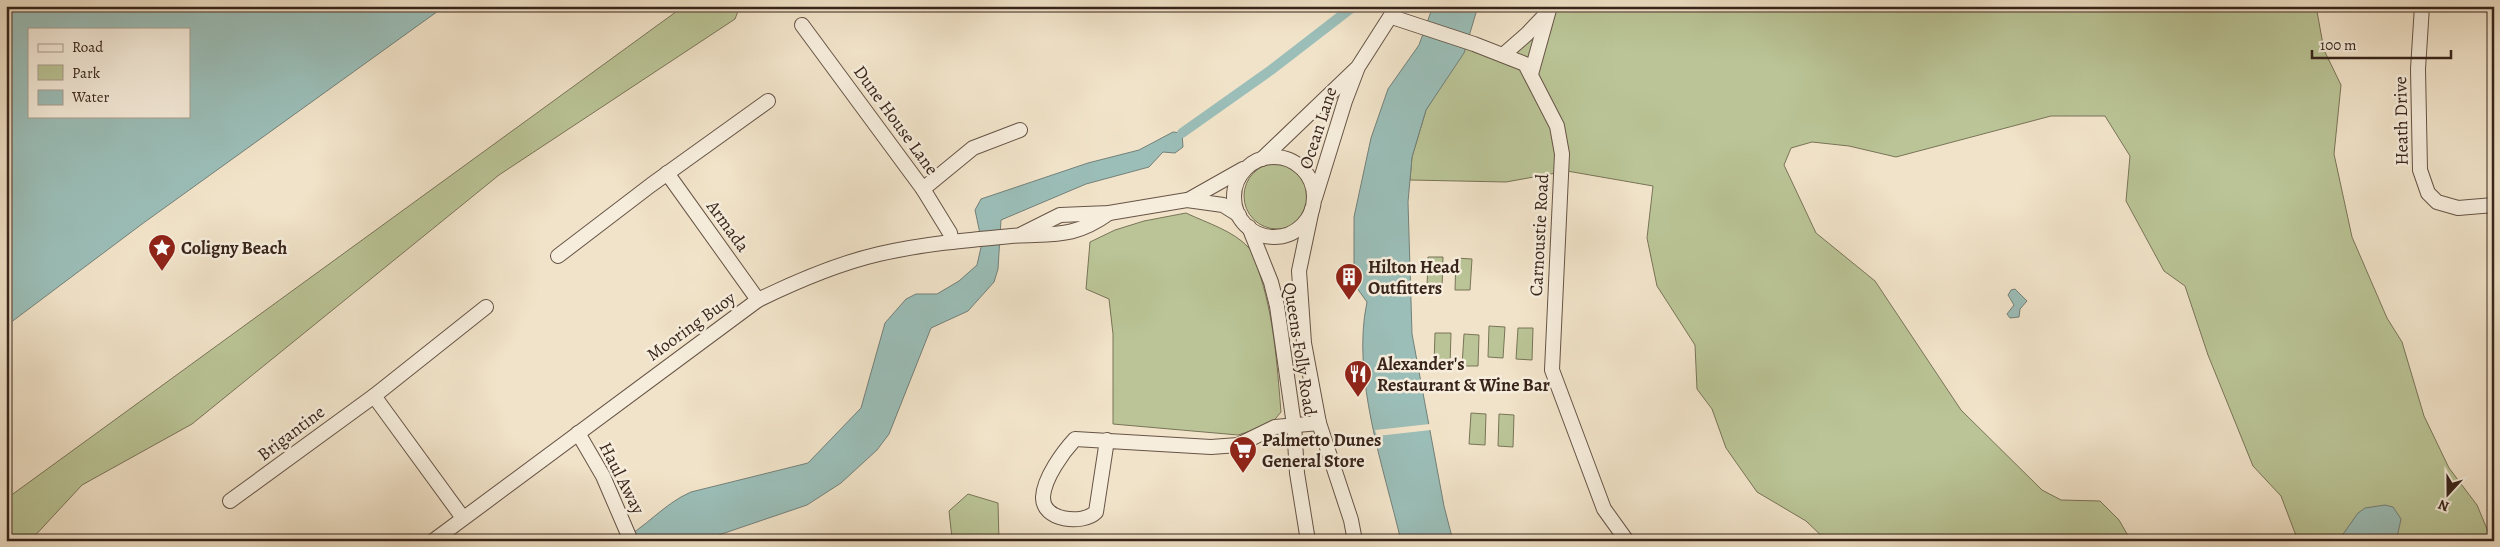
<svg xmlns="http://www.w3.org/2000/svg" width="2500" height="547" font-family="Alegreya,serif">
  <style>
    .green { fill: #bac496; stroke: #797458 }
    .water { fill: #9bbeb8; stroke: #738079; fill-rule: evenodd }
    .pier { fill: #f1e3c9 }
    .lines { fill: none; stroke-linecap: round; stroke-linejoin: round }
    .canal { stroke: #9bbeb8; stroke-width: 10 }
    .minor-casing { stroke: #665446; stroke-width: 16 }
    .minor { stroke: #f6eddc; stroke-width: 14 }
    .labels { text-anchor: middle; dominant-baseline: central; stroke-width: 5; stroke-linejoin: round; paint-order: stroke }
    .street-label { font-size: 18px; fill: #38241b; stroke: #f6eddc }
    .poi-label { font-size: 18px; font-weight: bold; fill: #38241b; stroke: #f6eddc; text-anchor: start }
  </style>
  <rect width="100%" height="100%" fill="#f1e3c9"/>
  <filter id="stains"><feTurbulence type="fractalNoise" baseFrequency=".004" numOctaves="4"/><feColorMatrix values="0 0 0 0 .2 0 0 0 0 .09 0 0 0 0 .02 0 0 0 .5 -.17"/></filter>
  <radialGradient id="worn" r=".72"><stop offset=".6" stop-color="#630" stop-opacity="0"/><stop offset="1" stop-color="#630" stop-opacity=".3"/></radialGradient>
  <!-- green -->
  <g class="green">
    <path d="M684,6H740L735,19L499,175L192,424L82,485L30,541H6V499Z"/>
    <path d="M1571,6H2316L2324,50L2341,85L2334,154L2352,237L2387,318L2402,342L2424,416L2449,468L2477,505L2492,541H2298L2281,496L2253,466L2208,355L2185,286L2164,271L2126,201L2130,156L2105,116H2051L1896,157L1849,146L1812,142L1791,148L1784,165L1816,233L1875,281L1961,410L2042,490L2061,500L2100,501L2119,520L2131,541H1827L1806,521L1757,492L1726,448L1712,409L1697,389L1695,345L1657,286L1647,238L1653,186L1567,171L1506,182L1410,180L1412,157L1426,110L1465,48L1492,57L1535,18Z"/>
    <circle cx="1277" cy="196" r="33"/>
    <path d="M1186,213C1207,223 1234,231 1249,248C1254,253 1256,263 1258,269C1274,315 1277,364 1281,412L1271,424L1238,435L1113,424V334L1109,299L1086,289L1090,242L1115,230L1144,221Z"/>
    <path d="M1428,257H1443L1442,289L1427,288Z"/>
    <path d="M1456,258L1472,259L1470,290H1455Z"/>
    <path d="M1489,326L1505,327L1503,358L1488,357Z"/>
    <path d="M1518,328H1533L1532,360L1516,359Z"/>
    <path d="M1435,333H1451L1450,365L1434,364Z"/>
    <path d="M1464,334L1479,335L1478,366H1462Z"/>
    <path d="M1471,413L1486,414L1485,445L1469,444Z"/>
    <path d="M1499,414L1514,415L1513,447L1498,446Z"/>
    <path d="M968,494L998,503L999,541H948L952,538L949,511Z"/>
  </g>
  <!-- water -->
  <g class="water">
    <path d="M6,6H445L142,224L6,326ZM29,29H189V116H29Z"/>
    <path d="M1433,6H1478L1464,53L1426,110L1412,157L1408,202L1412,334L1444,506L1453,541H1401C1384,468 1351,377 1367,302L1354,284V217L1371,138L1388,89L1419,45Z"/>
    <path d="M1173,132L1182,133L1183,147L1175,153L1163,152L1149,167L1086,184L1001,220L998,269L994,282L968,311L931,328L889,434L877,450L841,483L807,505L707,539L619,541C646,528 663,504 691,492L808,463L861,408L885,323L906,299L916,294H937L959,281L977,265L982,243L975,210L981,199L1088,163L1139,150Z"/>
    <path d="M2015,289L2027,301L2020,309L2019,317L2010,318L2007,314L2014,305L2008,295L2011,290Z"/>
    <path d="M2385,505L2393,507L2401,519L2398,533L2392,541L2342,540L2341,537L2358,513L2365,508Z"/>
  </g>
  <!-- pier -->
  <path class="pier" d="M1430,424L1431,430L1377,436L1375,430Z"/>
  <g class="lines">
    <!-- canal -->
    <path class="canal" d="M1182,133L1271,70L1354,6"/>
    <defs>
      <g id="minor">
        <path d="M2422,6L2418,69L2420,170L2428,193L2437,202L2458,208L2494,205"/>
        <path d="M1392,17L1474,44L1525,64L1557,126L1562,154L1552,370L1604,509L1627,541"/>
        <path d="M802,25L923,189L950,233L952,242"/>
        <path d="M1503,55L1527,34L1547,13"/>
        <path d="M1531,74L1550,6"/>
        <circle cx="1274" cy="197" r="40"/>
        <path d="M1262,159L1356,69"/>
        <path d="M667,173L758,300"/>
        <path d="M923,189L973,148L1020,130"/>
        <path d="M1315,198L1345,101L1358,67L1397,6"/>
        <path d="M1188,200L1243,169"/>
        <path d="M1312,209L1299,271L1304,343L1319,423L1351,520L1355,541"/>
        <path d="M1249,227L1271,282L1277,306L1294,425L1297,473L1308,541"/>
        <path d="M1022,234L1060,215L1109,213L1187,200L1223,205L1239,215"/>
        <path d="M558,256L651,185L768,101"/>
        <path d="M374,396L463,518"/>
        <path d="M578,433L603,476L631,541"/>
        <path d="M1107,440L1096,512C1083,525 1042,521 1043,497C1044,478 1063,452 1075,439L1211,447L1238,445L1275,427L1319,423"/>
        <path d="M230,501L374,396L486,307"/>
        <path d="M433,541L758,300C797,281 836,264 879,254C922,244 967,240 1011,236C1053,233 1073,239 1109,213"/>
      </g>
    </defs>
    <!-- minor casing -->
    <use href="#minor" class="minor-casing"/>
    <!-- minor -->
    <use href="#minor" class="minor"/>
  </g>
  <!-- icons -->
  <defs>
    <symbol id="sight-pin" viewBox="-11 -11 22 30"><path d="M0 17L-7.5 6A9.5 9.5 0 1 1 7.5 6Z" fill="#8f2418" stroke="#f6eddc"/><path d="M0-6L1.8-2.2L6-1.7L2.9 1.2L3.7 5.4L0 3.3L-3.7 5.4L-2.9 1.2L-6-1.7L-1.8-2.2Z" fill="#fff"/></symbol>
    <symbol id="building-pin" viewBox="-11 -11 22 30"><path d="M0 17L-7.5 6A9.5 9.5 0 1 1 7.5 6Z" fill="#8f2418" stroke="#f6eddc"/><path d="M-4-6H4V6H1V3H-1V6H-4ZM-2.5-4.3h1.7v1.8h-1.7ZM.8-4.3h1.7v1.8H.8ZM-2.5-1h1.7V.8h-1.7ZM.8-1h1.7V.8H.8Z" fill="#fff"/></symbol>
    <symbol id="restaurant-pin" viewBox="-11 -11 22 30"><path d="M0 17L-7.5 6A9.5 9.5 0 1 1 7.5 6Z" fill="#8f2418" stroke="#f6eddc"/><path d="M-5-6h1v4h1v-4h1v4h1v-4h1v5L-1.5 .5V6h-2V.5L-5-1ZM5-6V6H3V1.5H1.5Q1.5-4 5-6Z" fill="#fff"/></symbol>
    <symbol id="supermarket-pin" viewBox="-11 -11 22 30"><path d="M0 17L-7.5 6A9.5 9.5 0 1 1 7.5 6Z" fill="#8f2418" stroke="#f6eddc"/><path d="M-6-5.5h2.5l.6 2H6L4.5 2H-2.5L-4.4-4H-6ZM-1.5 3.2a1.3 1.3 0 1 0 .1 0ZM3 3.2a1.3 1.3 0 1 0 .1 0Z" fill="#fff"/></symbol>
  </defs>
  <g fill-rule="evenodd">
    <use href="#sight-pin" x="146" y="232" width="32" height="43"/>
    <use href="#building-pin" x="1333" y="261" width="32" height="43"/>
    <use href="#restaurant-pin" x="1342" y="358" width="32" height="43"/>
    <use href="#supermarket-pin" x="1227" y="434" width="32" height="43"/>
  </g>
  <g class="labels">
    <!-- street labels -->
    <g class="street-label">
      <text transform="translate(896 120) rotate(54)">Dune House Lane</text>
      <text transform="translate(2401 121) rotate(-91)">Heath Drive</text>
      <text transform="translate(1318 128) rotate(-72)">Ocean Lane</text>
      <text transform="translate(728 226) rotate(54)">Armada</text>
      <text transform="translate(1539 235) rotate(-87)">Carnoustie Road</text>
      <text transform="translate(691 326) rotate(-36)">Mooring Buoy</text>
      <text transform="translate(1300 349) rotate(81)">Queens Folly Road</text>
      <text transform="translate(291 433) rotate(-37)">Brigantine</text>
      <text transform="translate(622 478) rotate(63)">Haul Away</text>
    </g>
    <!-- poi labels -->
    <g class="poi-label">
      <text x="181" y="248">Coligny Beach</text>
      <text x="1368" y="267">Hilton Head<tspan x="1368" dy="21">Outfitters</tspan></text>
      <text x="1377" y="364">Alexander's<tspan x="1377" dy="21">Restaurant &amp; Wine Bar</tspan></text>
      <text x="1262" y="440">Palmetto Dunes<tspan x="1262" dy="21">General Store</tspan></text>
    </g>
  </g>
  <!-- margin -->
  <rect width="2500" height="547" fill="none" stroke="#f1e3c9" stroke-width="25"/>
  <rect x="8" y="8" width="2485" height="532" fill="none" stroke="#38241b" stroke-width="2.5"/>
  <rect x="12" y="12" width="2475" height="522" fill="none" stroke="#38241b"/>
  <!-- legend -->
  <rect x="28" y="28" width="162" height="90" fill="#f6eddc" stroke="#aa9d8f"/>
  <rect x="38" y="44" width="25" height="8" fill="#f6eddc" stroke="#aa9d8f"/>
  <text x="72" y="52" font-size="15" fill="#38241b">Road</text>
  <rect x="38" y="65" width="25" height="15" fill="#bac496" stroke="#aa9d8f"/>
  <text x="72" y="78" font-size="15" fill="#38241b">Park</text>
  <rect x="38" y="90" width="25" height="15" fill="#9bbeb8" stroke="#aa9d8f"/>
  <text x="72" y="102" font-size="15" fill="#38241b">Water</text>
  <!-- north arrow -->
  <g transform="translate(2448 494) rotate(201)" stroke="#f6eddc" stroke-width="4" paint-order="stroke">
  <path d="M0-4L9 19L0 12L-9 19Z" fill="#38241b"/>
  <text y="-8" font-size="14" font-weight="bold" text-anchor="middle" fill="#38241b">N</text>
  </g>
  <!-- scale -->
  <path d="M2312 50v8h139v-8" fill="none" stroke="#38241b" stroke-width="2.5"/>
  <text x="2320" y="50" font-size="15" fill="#38241b" stroke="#f6eddc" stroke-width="4" paint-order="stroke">100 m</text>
  <rect width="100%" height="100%" filter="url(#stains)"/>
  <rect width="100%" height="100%" fill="url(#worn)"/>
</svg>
